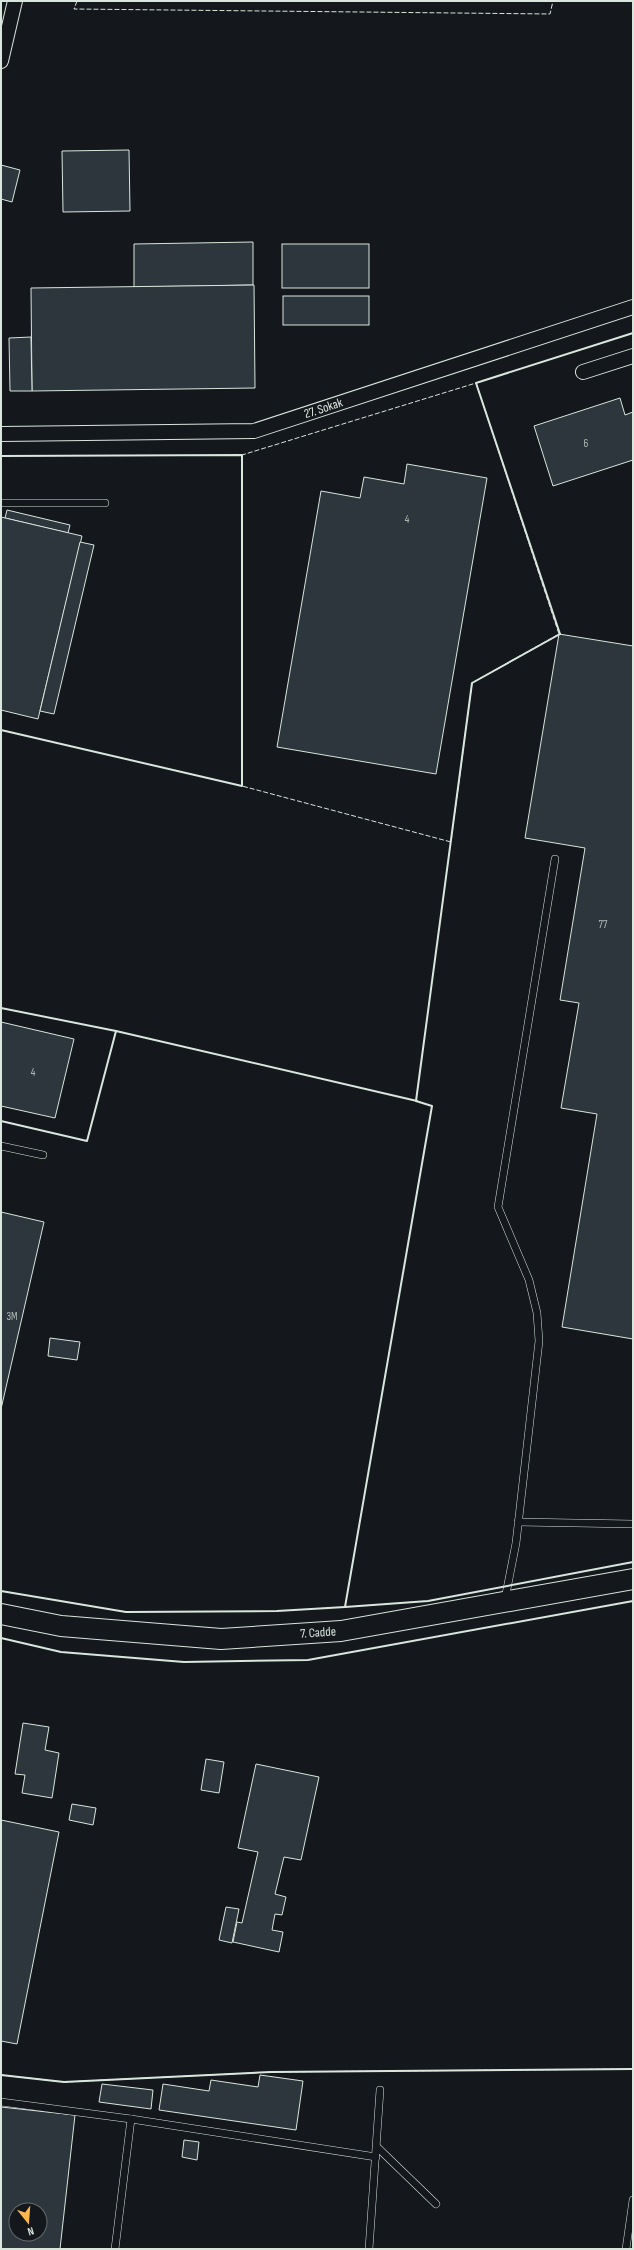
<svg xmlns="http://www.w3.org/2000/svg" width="634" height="2250" font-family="'Sofia Sans Condensed',sans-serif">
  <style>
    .building { fill: #2c363c; stroke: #d8e6dc; fill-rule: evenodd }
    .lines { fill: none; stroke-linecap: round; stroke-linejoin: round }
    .lane-casing { stroke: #d8e6dc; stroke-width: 8 }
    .street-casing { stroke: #d8e6dc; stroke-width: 16 }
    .secondary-casing { stroke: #d8e6dc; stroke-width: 22 }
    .lane { stroke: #14181c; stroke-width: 7 }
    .street { stroke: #14181c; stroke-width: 14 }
    .secondary { stroke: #14181c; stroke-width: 20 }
    .fence { stroke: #d8e6dc; stroke-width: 1; stroke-dasharray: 5 2; stroke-linecap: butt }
    .wall { stroke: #d8e6dc; stroke-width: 2 }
    .labels { text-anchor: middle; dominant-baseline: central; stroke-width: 3; stroke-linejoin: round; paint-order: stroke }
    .number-label { font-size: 11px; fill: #adbab4 }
    .street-label { font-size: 13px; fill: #d8e6dc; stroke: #14181c }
  </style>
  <rect width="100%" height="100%" fill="#14181c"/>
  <!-- building -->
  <g class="building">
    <path d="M129,150L130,211L63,212L62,151Z"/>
    <path d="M1,165L20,170L12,202L1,199Z"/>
    <path d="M253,242V285L134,287V244Z"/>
    <rect x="282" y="244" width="87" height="44"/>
    <path d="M254,285L255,388L32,391L31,288Z"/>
    <rect x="283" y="296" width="86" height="29"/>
    <path d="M31,337L32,391H10L9,338Z"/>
    <path d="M620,398L625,415L633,412V460L553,486L534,426Z"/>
    <path d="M407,464L487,478L436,774L277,747L321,491L360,498L364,477L404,484Z"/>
    <path d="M7,510L70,525L68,533L5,518Z"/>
    <path d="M1,517L82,536L38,719L1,710Z"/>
    <path d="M80,542L94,545L54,714L40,711Z"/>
    <path d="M559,634L633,646V1339L562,1327L597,1114L561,1108L579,1003L560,1000L585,848L525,838Z"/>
    <path d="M1,1022L74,1039L55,1118L1,1106Z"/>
    <path d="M1,1212L44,1222L1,1409Z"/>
    <path d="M50,1338L80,1342L77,1360L48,1356Z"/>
    <path d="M23,1723L49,1727L45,1750L59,1753L52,1798L22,1793L25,1775L15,1774Z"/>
    <path d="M206,1759L224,1762L219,1793L201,1790Z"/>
    <path d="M256,1764L319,1777L301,1860L284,1857L275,1894L286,1897L282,1915L275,1914L272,1930L283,1932L279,1952L233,1942L237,1922L242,1923L258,1852L238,1848Z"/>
    <path d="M72,1804L96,1808L93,1825L69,1820Z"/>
    <path d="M1,1820L59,1832L17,2044L1,2041Z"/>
    <path d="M226,1907L239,1909L232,1943L219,1940Z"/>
    <path d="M260,2075L303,2081L296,2130L159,2110L163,2084L209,2091L211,2080L258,2087Z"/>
    <path d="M102,2084L153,2090L151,2109L99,2102Z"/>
    <path d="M1,2107L75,2115L60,2249H1ZM16,2210H40V2234H16Z"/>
    <path d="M184,2140L199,2142L197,2160L182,2157Z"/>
  </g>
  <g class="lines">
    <defs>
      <g id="lane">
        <path d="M1,503H105"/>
        <path d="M1,1146L43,1155"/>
        <path d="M518,1522L633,1524"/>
        <path d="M505,1599L516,1543L539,1341L537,1313L529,1280L498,1207L555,859"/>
        <path d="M1,2102L131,2119L115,2249"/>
        <path d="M131,2119L376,2157"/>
        <path d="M377,2147L436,2204"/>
        <path d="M369,2249L380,2090"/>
        <path d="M626,2249L633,2200"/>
      </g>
      <g id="street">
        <path d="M1,61L15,1"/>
        <path d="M583,372L633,356"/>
        <path id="s1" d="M1,434L254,431L633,307"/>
      </g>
      <g id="secondary">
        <path id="s2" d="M1,1614L61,1626L221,1639L341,1631L633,1579"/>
      </g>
    </defs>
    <!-- lane casing -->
    <use href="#lane" class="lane-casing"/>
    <!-- street casing -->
    <use href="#street" class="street-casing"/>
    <!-- secondary casing -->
    <use href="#secondary" class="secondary-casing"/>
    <!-- lane -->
    <use href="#lane" class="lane"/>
    <!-- street -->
    <use href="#street" class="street"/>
    <!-- secondary -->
    <use href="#secondary" class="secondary"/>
    <!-- fence -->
    <g class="fence">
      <path d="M77,1L74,9L550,14L553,1"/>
      <path d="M476,383L559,634L472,683L451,842L242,786V455Z"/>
      <path d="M1,2075L64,2082L271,2072L633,2069"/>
    </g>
    <!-- wall -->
    <g class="wall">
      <path d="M1,456L242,455V786L1,730"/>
      <path d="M560,634L472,683L416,1101L432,1106L345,1607L428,1601L633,1562"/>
      <path d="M560,634L476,383L633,333"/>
      <path d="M1,1008L116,1031"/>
      <path d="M1,1121L87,1141L116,1031L417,1101"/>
      <path d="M1,1591L126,1612L277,1611L345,1607"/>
      <path d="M1,1638L61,1652L184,1662L308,1660L633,1601"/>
      <path d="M1,2075L64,2082L271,2072L633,2069"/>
    </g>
  </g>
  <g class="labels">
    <!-- number labels -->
    <g class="number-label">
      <text x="586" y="443">6</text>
      <text x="407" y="519">4</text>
      <text x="603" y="924">77</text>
      <text x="33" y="1072">4</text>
      <text x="12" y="1316">3M</text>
    </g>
    <!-- street labels -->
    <g class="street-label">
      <text stroke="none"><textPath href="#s1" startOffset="326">27. Sokak</textPath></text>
      <text stroke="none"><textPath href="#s2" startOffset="319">7. Cadde</textPath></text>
    </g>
  </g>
  <!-- border -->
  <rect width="634" height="2250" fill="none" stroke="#d8e6dc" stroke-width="4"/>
  <!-- north arrow -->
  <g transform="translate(28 2222) rotate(163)"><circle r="19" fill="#14181c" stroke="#626a69"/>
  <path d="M0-3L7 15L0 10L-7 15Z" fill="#ffb74d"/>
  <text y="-6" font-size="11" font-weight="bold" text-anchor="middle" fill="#d8e6dc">N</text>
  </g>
</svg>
